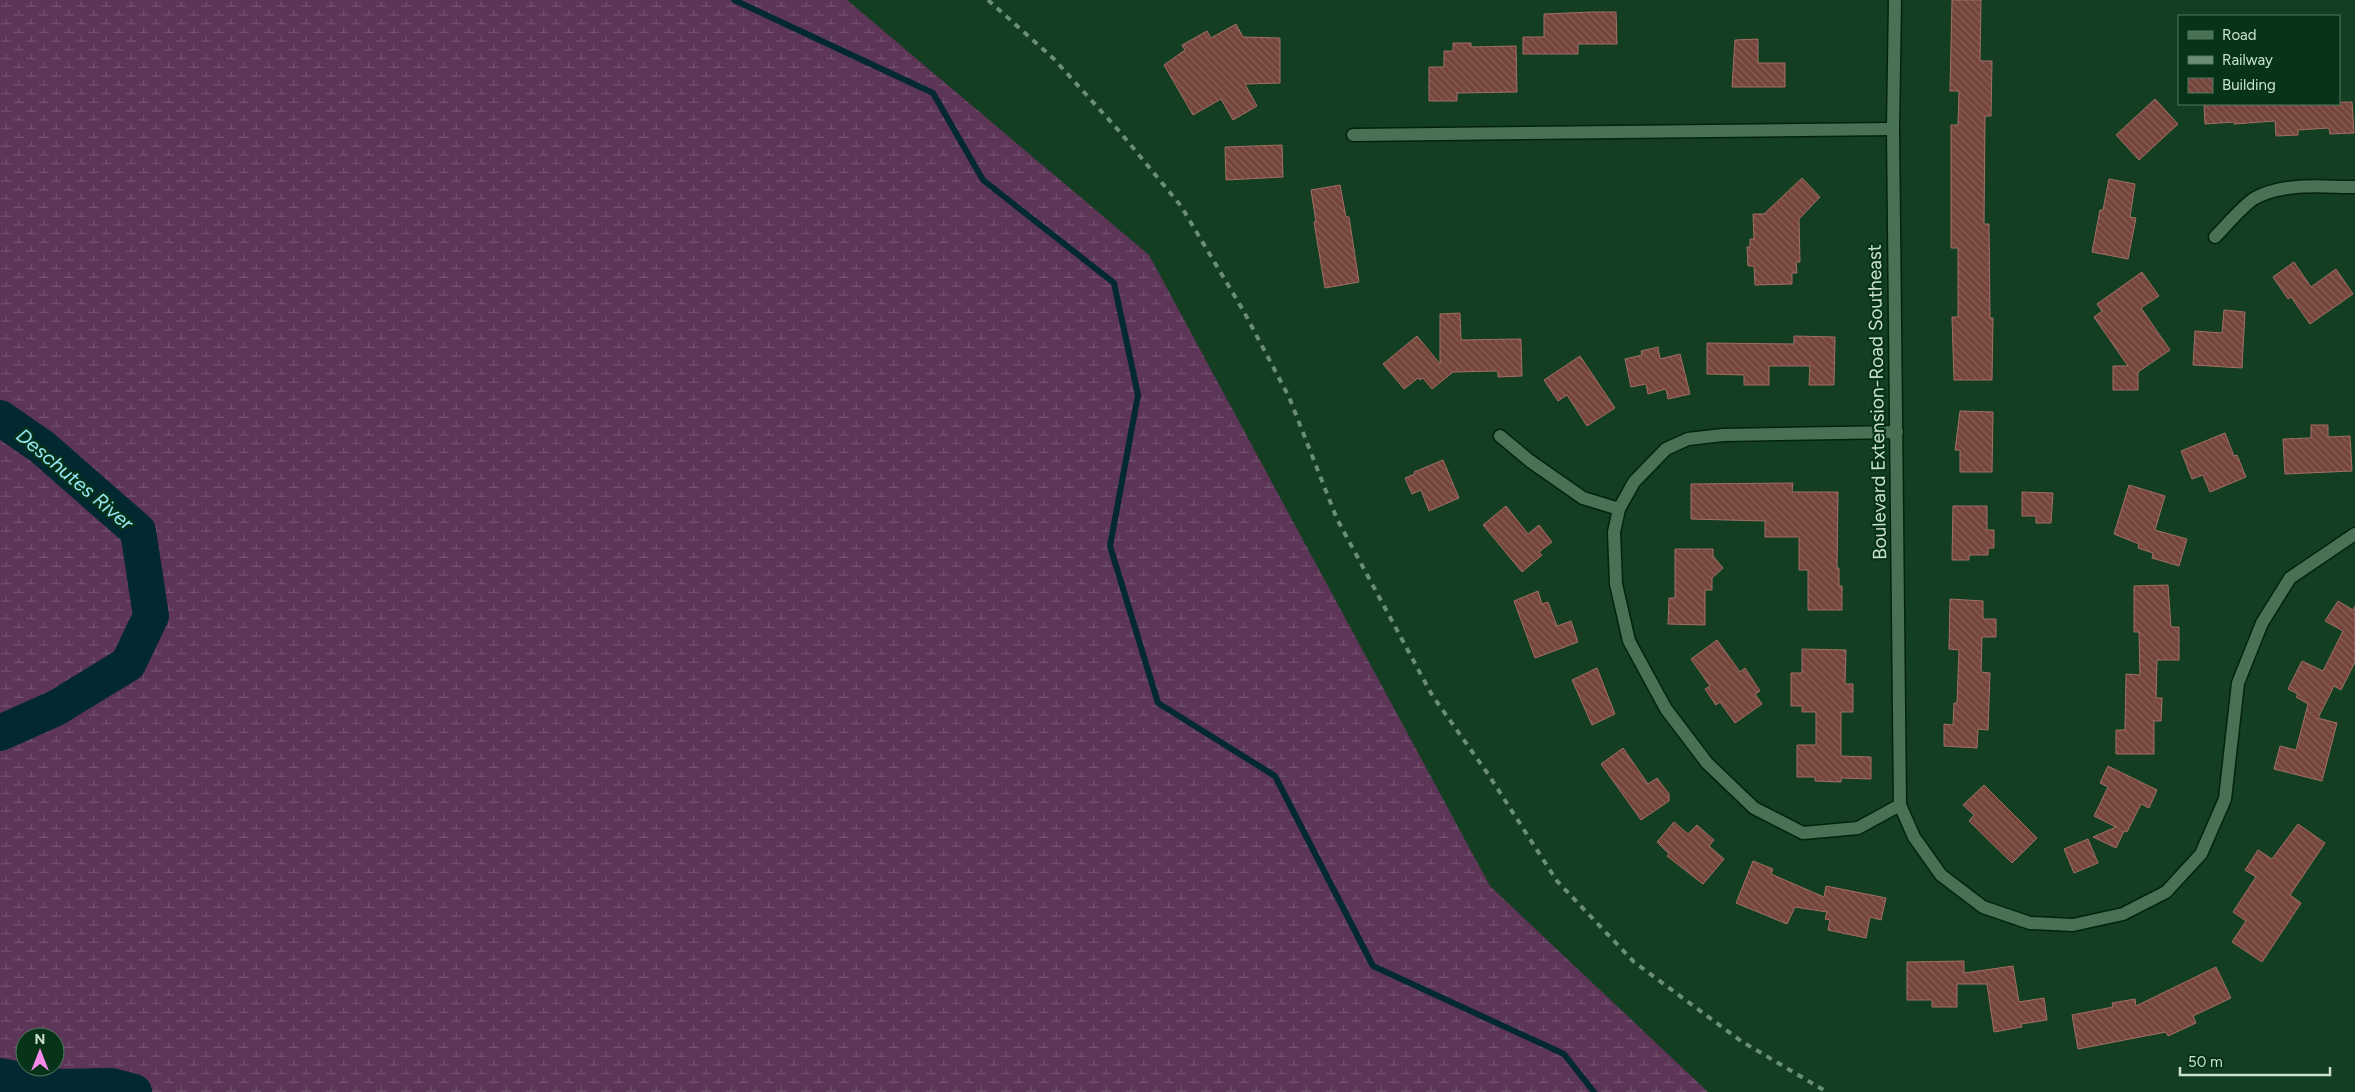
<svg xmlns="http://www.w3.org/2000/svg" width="2355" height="1092" font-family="Figtree,sans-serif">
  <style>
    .wetland { fill: url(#wetland-marsh); fill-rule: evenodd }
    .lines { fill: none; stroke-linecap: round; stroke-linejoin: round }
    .stream { stroke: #022930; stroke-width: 6 }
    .river { stroke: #022930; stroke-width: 36 }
    .building { fill: url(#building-back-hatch); stroke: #a26f64 }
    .street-casing { stroke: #03230e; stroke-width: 15 }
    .street { stroke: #487253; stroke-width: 12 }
    .rail { stroke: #6c8d76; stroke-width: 4; stroke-dasharray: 6 6; stroke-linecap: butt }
    .labels { text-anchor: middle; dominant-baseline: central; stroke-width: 4.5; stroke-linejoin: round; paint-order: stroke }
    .street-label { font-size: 19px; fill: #cae1cf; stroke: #073318 }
    .water-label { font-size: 20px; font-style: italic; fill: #95e6f7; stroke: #073318 }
  </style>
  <defs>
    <pattern id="wetland-marsh" width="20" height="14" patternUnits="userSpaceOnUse" patternTransform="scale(1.25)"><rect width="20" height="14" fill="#5c3557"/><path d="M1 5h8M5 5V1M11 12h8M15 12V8" fill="none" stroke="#72526e"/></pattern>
    <pattern id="building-back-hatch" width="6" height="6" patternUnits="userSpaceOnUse" patternTransform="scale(1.25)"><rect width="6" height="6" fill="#75453c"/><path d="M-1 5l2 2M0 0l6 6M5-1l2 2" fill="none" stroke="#876057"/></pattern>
  </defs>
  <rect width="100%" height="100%" fill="#133e22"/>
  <!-- wetland -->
  <path class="wetland" d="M0,0H847L1149,255L1490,886L1708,1092H0ZM25,1037H55V1067H25Z"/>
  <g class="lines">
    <!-- stream -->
    <path class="stream" d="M734,0L933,93L983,180L1114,283L1138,395L1110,546L1158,703L1275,776L1373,966L1564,1054L1594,1092"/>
    <!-- river -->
    <g class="river">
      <path d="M0,418L42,447L138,531L151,616L128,664L56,708L0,733"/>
      <path d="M0,1076L60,1087L111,1086L134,1092"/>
    </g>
  </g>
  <!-- building -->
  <g class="building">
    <path d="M1952,0H1981L1980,61H1992L1991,116H1985L1984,224H1989L1990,318H1993L1992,380H1954L1952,317H1958V248H1951V125H1958L1959,91H1950Z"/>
    <path d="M1592,12H1616L1617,44H1578V54H1523V37H1544V14Z"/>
    <path d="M1236,24L1243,37L1280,38V83L1245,84L1257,106L1233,120L1221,99L1193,115L1164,65L1185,50L1182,45L1207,31L1211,38Z"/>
    <path d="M1758,39V63H1785V87H1732L1735,40Z"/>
    <path d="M1453,43H1471V47L1516,46L1517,92L1457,93V101H1429V67H1444V51H1453Z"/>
    <path d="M2155,99L2178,124L2139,160L2116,135Z"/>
    <path d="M2352,102L2354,133L2330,134L2329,128L2298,130V135L2276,136L2275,121L2234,124V122L2205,124L2204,104Z"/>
    <path d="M1282,145L1283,177L1226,180L1225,147Z"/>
    <path d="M1802,178L1820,197L1799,219L1800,262H1796L1797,273H1792V284L1755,285L1754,266H1748L1747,247H1750V239H1754L1753,214H1764Z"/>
    <path d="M2109,179L2135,184L2130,217L2136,218L2128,259L2092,252L2100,210H2103Z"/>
    <path d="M1340,185L1346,217H1349L1359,282L1325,288L1314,222H1316L1311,190Z"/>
    <path d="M2294,262L2311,287L2336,269L2353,294L2310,324L2291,297L2288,299L2273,277Z"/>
    <path d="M2142,272L2159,296L2141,308L2170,350L2138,372V390H2113V366H2128L2094,317L2102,311L2097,304Z"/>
    <path d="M2224,310L2245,312L2242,368L2193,365L2195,331L2222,333Z"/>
    <path d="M1460,313L1461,340L1521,339L1522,376L1498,377V371L1453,372L1432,389L1423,378L1420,380L1418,378L1404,389L1383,364L1417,336L1440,364V314Z"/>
    <path d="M1794,336L1835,337L1834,385H1809L1810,366H1769V385H1744V375L1707,374V343L1794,344Z"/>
    <path d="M1658,347L1660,359L1680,354L1690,394L1668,399L1666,389L1648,394L1646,384L1631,387L1625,359L1642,355L1641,351Z"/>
    <path d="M1580,356L1615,408L1587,426L1567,395L1558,401L1544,380Z"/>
    <path d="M1960,411L1993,412L1992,472H1960V450H1955Z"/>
    <path d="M2311,425H2328V437L2350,436L2352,471L2285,474L2283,439L2311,438Z"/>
    <path d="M2225,433L2234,456L2237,455L2246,477L2210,492L2203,475L2192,479L2181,451Z"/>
    <path d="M1443,460L1459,498L1429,511L1421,490L1412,494L1405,478L1415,474L1414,472Z"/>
    <path d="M1793,483L1792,492H1838L1837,568H1839V586H1842V610H1808V570H1799V537H1765V521L1691,519V484Z"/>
    <path d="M2129,485L2165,496L2155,530L2187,539L2179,566L2152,558L2153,553L2138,548L2139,544L2114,534Z"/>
    <path d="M2022,492L2053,493L2051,523H2036V516H2022Z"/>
    <path d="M1506,506L1528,534L1539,525L1552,542L1539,552L1542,555L1522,572L1483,525Z"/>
    <path d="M1953,506H1987V530H1994V548H1988V555H1969V560H1952Z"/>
    <path d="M1675,549H1713V556L1723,568L1712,578V590H1705V625L1668,624L1669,598H1675Z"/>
    <path d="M2168,585L2171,627H2179V660H2157L2156,698H2162L2161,721H2154V754H2116V730H2125L2126,674L2140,675L2139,632H2134V586Z"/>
    <path d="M1538,591L1542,604L1548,602L1557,626L1571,621L1578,642L1535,658L1514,601Z"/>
    <path d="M1950,599L1983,601V619H1996V637H1982L1981,672L1990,673L1988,730L1978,729L1977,748L1944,746V724L1953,725L1954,703H1957L1959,650L1949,649Z"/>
    <path d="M2338,601L2353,610L2355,606V662L2341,690L2334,686L2318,718L2337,723L2322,781L2274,769L2280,746L2296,750L2308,704L2296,697L2298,694L2288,689L2302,661L2323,671L2343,631L2325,621Z"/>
    <path d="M1717,640L1740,672L1745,668L1760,691L1755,694L1762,704L1735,723L1720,702L1716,705L1705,689L1710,686L1691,659Z"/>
    <path d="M1802,649L1846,650L1845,684H1853V712H1841V756L1871,757V779L1841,778V782L1815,781V777H1797V745H1816V712H1802V706H1791V673H1802Z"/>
    <path d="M1597,668L1615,714L1592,725L1572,680Z"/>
    <path d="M1623,748L1648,784L1657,778L1669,794V801L1641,820L1601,764Z"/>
    <path d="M2108,766L2157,790L2149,808L2141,804L2127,832L2124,831L2116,848L2093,837L2116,827L2094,816L2108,787L2100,783Z"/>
    <path d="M1984,785L2037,838L2012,863L1969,821L1974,815L1963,805Z"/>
    <path d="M1674,822L1688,834L1697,825L1714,840L1709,846L1724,859L1703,884L1667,856L1669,854L1657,842Z"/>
    <path d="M2298,824L2325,843L2290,895L2301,903L2262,962L2232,942L2246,921L2233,912L2256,877L2245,870L2258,850L2272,859Z"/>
    <path d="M2088,839L2098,863L2074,873L2064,849Z"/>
    <path d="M1753,861L1773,869L1771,874L1824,897L1826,886L1886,898L1881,920L1870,917L1866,938L1828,930L1830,920L1825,919L1827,912L1795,907L1787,924L1736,903Z"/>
    <path d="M1964,961V973L2013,966L2019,1002L2044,998L2047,1020L2021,1024L2022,1027L1994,1032L1987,984H1957V1007H1932V1000H1907V962Z"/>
    <path d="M2216,967L2231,998L2193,1016L2196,1023L2168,1036L2166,1032L2078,1049L2072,1015L2113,1007L2112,1003L2135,999L2136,1006Z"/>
  </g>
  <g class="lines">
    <defs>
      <g id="street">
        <path d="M1895,0L1893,129L1900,805L1914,837L1941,875L1983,907L2030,923L2073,925L2123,914L2166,892L2201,854L2225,799L2238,683L2262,623L2290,578L2355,534"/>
        <path d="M1353,135L1893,129"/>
        <path d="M2215,237C2226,226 2242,206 2255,198C2285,182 2322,187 2355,187"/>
        <path d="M1897,432L1723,435L1688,439L1666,449L1634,482L1619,509L1614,532L1616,584L1629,641L1666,709L1707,763L1754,808L1803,833L1858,828L1900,805"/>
        <path d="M1500,436L1530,461L1583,498L1619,509"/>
      </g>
    </defs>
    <!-- street casing -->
    <use href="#street" class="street-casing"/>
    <!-- street -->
    <use href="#street" class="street"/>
    <!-- rail -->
    <path class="rail" d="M988,0L1054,59L1120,132L1181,206L1243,310L1289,397L1337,519L1432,695L1488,774L1557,881L1634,962L1741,1041L1827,1092"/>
  </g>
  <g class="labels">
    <!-- street labels -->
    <g class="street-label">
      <text transform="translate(1877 402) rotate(-91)">Boulevard Extension-Road Southeast</text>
    </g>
    <!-- water labels -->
    <g class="water-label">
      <text transform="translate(75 479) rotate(40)">Deschutes River</text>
    </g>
  </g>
  <!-- legend -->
  <rect x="2178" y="15" width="162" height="90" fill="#073318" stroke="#557961"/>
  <rect x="2188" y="31" width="25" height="8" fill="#487253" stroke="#557961"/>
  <text x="2222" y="40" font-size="15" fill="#cae1cf">Road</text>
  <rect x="2188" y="56" width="25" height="8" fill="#6c8d76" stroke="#557961"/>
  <text x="2222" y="65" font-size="15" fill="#cae1cf">Railway</text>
  <rect x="2188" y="78" width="25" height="15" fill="url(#building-back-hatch)" stroke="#557961"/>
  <text x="2222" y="90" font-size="15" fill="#cae1cf">Building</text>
  <!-- north arrow -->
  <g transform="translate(40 1052)"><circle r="24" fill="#073318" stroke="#557961"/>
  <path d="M0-4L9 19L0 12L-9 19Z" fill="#f888ea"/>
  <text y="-8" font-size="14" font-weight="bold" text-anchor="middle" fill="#cae1cf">N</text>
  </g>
  <!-- scale -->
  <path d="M2180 1067v8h150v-8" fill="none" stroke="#cae1cf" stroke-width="2.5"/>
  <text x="2188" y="1067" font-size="15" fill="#cae1cf" stroke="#073318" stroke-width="4" paint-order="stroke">50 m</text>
</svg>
